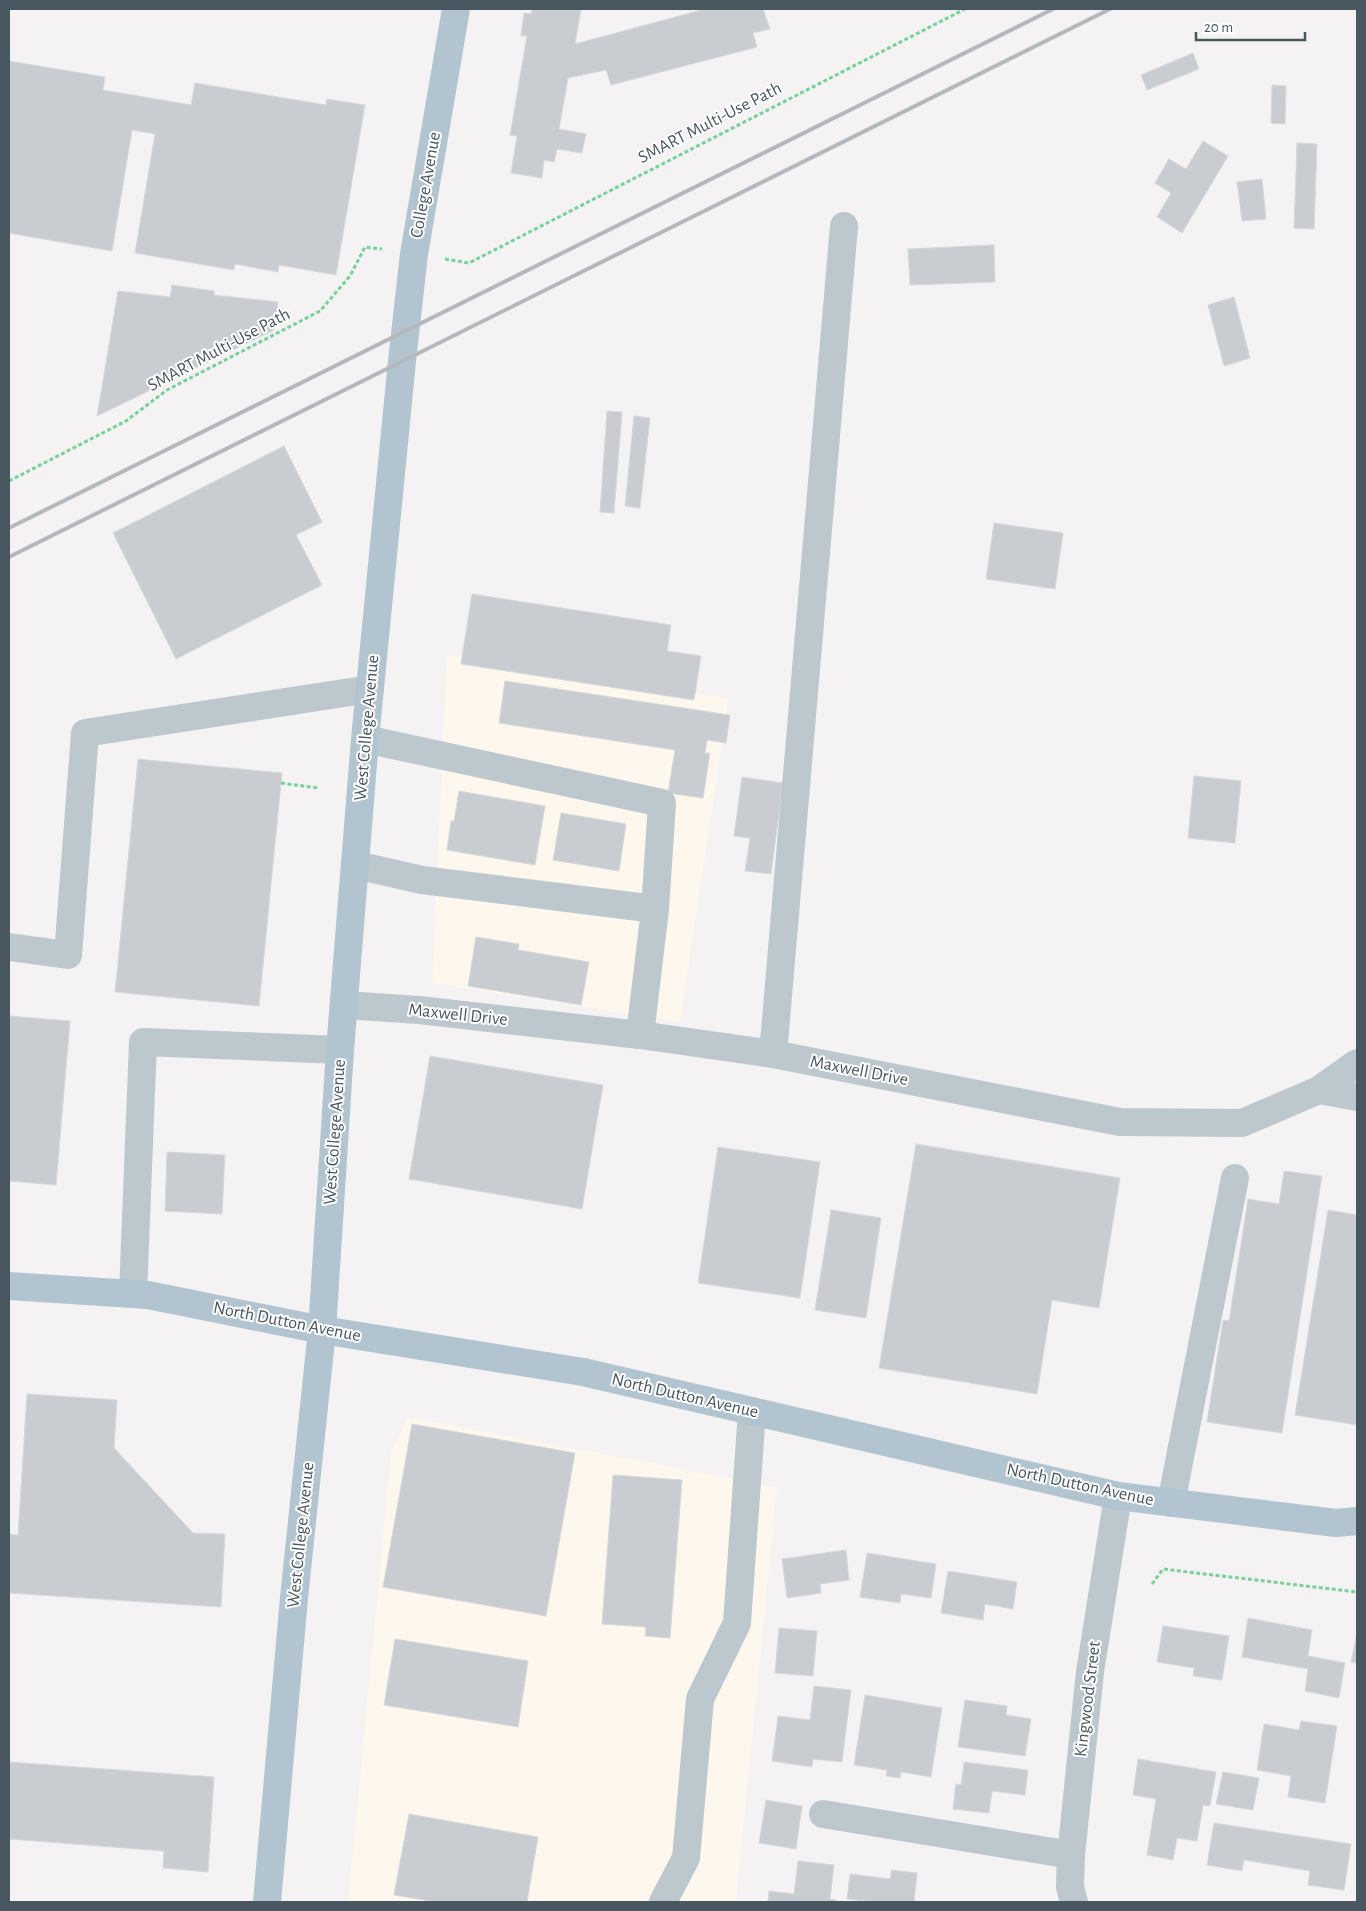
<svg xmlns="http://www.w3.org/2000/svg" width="1366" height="1911" font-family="'Alegreya Sans',sans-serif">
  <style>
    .commercial { fill: #fdf7ed }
    .building { fill: #c9cdd1; stroke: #d6d9dd }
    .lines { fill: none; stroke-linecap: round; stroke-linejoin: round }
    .path { stroke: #78d09b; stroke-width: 3; stroke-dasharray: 4 2.5; stroke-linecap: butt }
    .minor { stroke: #bdc8ce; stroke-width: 28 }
    .major { stroke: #b1c4d0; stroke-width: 28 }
    .rail { stroke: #b4b8bc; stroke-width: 4 }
    .labels { text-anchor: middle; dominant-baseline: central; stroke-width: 4; stroke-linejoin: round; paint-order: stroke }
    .street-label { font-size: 18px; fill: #495760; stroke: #fff }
  </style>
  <rect width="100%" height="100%" fill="#f4f2f2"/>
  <!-- commercial -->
  <g class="commercial">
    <path d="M447,654L729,698L680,1022L432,983Z"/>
    <path d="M408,1417L777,1487L736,1902H348L391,1453Z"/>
  </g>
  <!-- building -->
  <g class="building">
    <path d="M532,9H581L575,44L705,9H763L770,29L753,33L757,47L611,85L606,70L568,78L559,129L586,134L582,153L557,149L554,162L544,160L542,178L511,173L517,136L510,135L527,36H521L524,13L531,14Z"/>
    <path d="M1193,53L1199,69L1147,90L1141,75Z"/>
    <path d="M9,61L105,77L103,90L191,105L195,83L326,105L327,99L365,105L336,275L279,265L278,272L235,264L234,270L135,253L155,134L132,130L112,251L9,233Z"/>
    <path d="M1272,85L1286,86L1285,124L1271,123Z"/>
    <path d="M1203,141L1228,156L1182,233L1157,217L1171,193L1155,183L1169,159L1186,169Z"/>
    <path d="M1297,143L1317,144L1314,229L1294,228Z"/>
    <path d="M1262,179L1266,219L1242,221L1237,182Z"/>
    <path d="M994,245L995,282L910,285L908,249Z"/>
    <path d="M172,285L214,291V295L278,302L274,330L97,416L118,291L170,297Z"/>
    <path d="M1234,297L1250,358L1224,366L1208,305Z"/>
    <path d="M607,411L622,412L614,513L600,512Z"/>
    <path d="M634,416L650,418L640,508L625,506Z"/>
    <path d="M284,446L322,522L296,535L322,585L176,659L113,533Z"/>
    <path d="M994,523L1063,533L1055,589L986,579Z"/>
    <path d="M472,594L671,625L667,651L701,656L694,700L461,664Z"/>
    <path d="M505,681L730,715L726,743L707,740L705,753H710L703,798L668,793L675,750L499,723Z"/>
    <path d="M138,759L282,773L259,1006L115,992Z"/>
    <path d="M1194,776L1241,781L1235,843L1188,838Z"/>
    <path d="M742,777L783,783L771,874L745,871L750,838L734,836Z"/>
    <path d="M459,791L545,806L535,865L447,850L451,821H454Z"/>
    <path d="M561,813L626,824L619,871L553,860Z"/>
    <path d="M476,937L519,944L518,950L589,962L581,1005L468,986Z"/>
    <path d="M9,1016L70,1021L56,1185L9,1181Z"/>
    <path d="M430,1056L603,1085L582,1209L409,1179Z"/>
    <path d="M916,1144L1120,1178L1099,1308L1052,1300L1037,1394L879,1368Z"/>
    <path d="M718,1147L820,1162L800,1298L698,1283Z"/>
    <path d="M167,1152L225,1155L222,1214L165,1211Z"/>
    <path d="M1284,1171L1322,1176L1282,1433L1207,1422L1223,1320L1229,1321L1248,1199L1279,1204Z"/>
    <path d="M831,1210L881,1218L866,1318L815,1310Z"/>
    <path d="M1328,1210L1357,1215V1425L1295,1415Z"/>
    <path d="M27,1394L117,1400L114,1448L193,1533L225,1534L221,1607L9,1593V1534L18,1535Z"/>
    <path d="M412,1424L575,1453L546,1616L383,1587Z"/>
    <path d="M613,1475L682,1480L670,1638L645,1636L646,1627L602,1624Z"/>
    <path d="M846,1550L849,1580L820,1584L821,1593L787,1598L782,1559Z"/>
    <path d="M867,1553L936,1564L931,1598L901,1594L900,1603L860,1597Z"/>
    <path d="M948,1571L1017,1582L1013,1609L985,1604L983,1620L941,1613Z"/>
    <path d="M1248,1618L1312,1630L1308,1656L1345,1663L1339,1698L1305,1691L1308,1669L1242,1657Z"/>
    <path d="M1163,1626L1229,1636L1222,1680L1193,1676L1194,1668L1157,1662Z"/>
    <path d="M779,1628L817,1631L813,1676L775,1673Z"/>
    <path d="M1357,1633V1663L1351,1662Z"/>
    <path d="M395,1639L528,1661L518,1727L384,1705Z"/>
    <path d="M814,1686L851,1690L842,1762L813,1759L812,1767L772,1761L778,1716L810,1720Z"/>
    <path d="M865,1695L942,1708L931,1777L901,1772L900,1778L886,1776L887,1770L854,1765Z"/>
    <path d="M965,1700L1007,1706L1006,1715L1031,1719L1025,1756L958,1747Z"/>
    <path d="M1301,1721L1337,1726L1325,1803L1288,1797L1291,1776L1257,1770L1264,1724L1299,1730Z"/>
    <path d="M1138,1759L1216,1772L1210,1806L1203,1805L1197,1841L1177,1838L1173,1860L1147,1855L1156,1799L1133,1795Z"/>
    <path d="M9,1762L214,1777L208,1872L163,1868L164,1851L9,1839Z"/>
    <path d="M964,1762L1028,1770L1025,1795L992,1791L989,1813L953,1809L956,1784L961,1785Z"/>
    <path d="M1223,1772L1259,1778L1253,1810L1216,1804Z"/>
    <path d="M766,1800L802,1806L796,1849L759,1843Z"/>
    <path d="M409,1814L538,1837L527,1902H436L394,1895Z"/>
    <path d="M1214,1823L1351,1844L1344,1890L1308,1885L1310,1871L1244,1860L1242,1871L1207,1865Z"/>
    <path d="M798,1861L834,1865L830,1899L836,1900V1902H768L769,1891L794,1894Z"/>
    <path d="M892,1870L917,1873L914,1902H876L847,1899L850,1874L890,1879Z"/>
  </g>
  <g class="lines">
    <!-- path -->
    <g class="path">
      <path d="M445,259L469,263L965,9"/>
      <path d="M9,481L126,421L167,390L320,311L350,276L365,247L382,249"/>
      <path d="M281,783L318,788"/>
      <path d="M1152,1584L1163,1569L1357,1592"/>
    </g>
    <!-- minor -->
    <g class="minor">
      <path d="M356,865L422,880L655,909L662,803L365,739"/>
      <path d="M9,947L68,955L85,733L370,689"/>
      <path d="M344,1005L419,1010L640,1035L773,1054L1120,1122L1242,1123L1319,1090L1357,1063"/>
      <path d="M640,1035L655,909"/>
      <path d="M773,1054L844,226"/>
      <path d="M1319,1090L1357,1097"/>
      <path d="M133,1294L143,1042L340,1050"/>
      <path d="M1171,1503L1235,1178"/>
      <path d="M823,1814L1071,1855"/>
      <path d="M663,1902L686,1858L700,1699L737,1623L752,1411"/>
      <path d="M1074,1902L1070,1887L1071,1855L1090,1672L1118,1496"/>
    </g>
    <!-- major -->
    <g class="major">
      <path d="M9,1286L148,1295L322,1330L583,1372L1118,1496L1336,1523L1357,1521"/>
      <path d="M267,1902L294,1598L322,1330L340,1050L365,739L402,361L414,254L456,9"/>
    </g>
    <!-- rail -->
    <g class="rail">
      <path d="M9,528L1053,9"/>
      <path d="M9,557L1110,9"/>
    </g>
  </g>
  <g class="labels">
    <!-- street labels -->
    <g class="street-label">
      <text transform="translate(710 123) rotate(-27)">SMART Multi-Use Path</text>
      <text transform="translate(426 185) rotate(-80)">College Avenue</text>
      <text transform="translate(219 350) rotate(-28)">SMART Multi-Use Path</text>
      <text transform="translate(367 728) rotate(-85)">West College Avenue</text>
      <text transform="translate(458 1015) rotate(6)">Maxwell Drive</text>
      <text transform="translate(859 1071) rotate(11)">Maxwell Drive</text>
      <text transform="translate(335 1132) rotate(-86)">West College Avenue</text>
      <text transform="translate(287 1322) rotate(11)">North Dutton Avenue</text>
      <text transform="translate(685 1396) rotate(13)">North Dutton Avenue</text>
      <text transform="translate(1080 1485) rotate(12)">North Dutton Avenue</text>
      <text transform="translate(301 1535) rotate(-84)">West College Avenue</text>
      <text transform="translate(1088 1699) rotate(-83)">Kingwood Street</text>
    </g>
  </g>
  <!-- border -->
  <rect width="1366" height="1911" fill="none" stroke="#495760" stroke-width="20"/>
  <!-- scale -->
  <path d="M1196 32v8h109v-8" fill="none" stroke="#495760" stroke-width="2.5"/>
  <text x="1204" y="32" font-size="15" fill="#495760" stroke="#ffffff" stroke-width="4" paint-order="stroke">20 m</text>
</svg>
